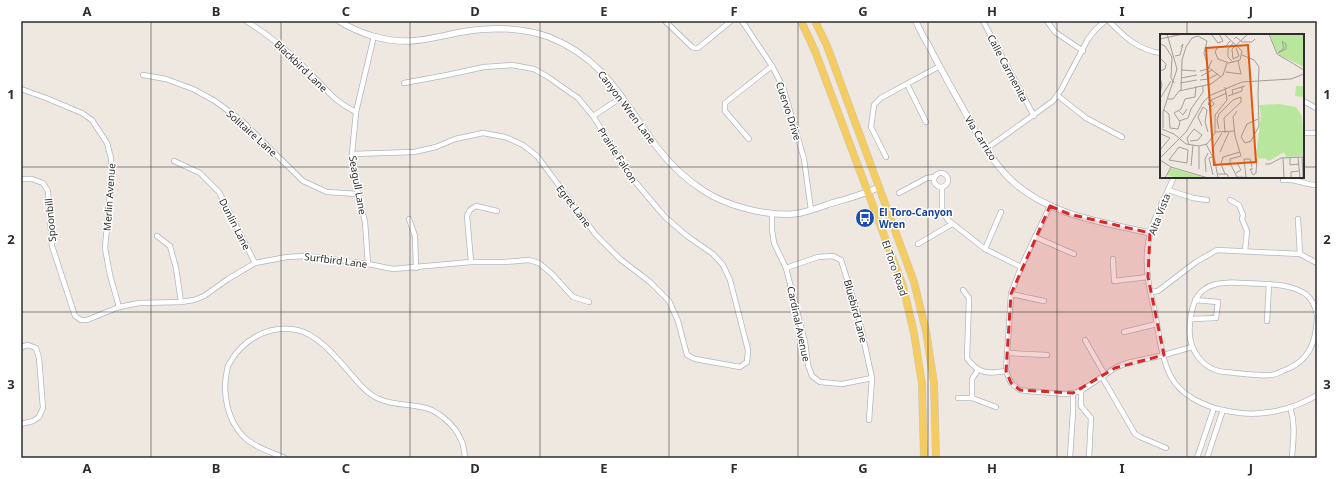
<svg xmlns="http://www.w3.org/2000/svg" width="1338" height="479" font-family="'Noto Sans',sans-serif">
  <style>
    .lines { fill: none; stroke-linecap: round; stroke-linejoin: round }
    .minor-casing { stroke: #b4b7c1; stroke-width: 6 }
    .tertiary-casing { stroke: #b4b7c1; stroke-width: 7 }
    .primary-casing { stroke: #c9c9c9; stroke-width: 8 }
    .minor { stroke: #fff; stroke-width: 4.5 }
    .tertiary { stroke: #fff; stroke-width: 5.5 }
    .primary { stroke: #f4cc61; stroke-width: 7 }
    .marked { fill: #d62828; fill-opacity: 0.2; stroke: #d62828; stroke-width: 3; stroke-dasharray: 8 5; stroke-linejoin: round }
    .grid { fill: none; stroke: #2e2e2e; stroke-width: 1; stroke-opacity: 0.55 }
    .labels { text-anchor: middle; dominant-baseline: central; stroke-width: 3; stroke-linejoin: round; paint-order: stroke }
    .street-label { font-size: 10px; fill: #2e2e2e; stroke: #fff }
    .transit-label { font-size: 10px; font-weight: bold; fill: #164399; stroke: #fff; text-anchor: start }
    .inset-road { fill: none; stroke: #a29e99; stroke-width: 1 }
    .view { fill: #df570e; fill-opacity: 0.15; stroke: #df570e; stroke-width: 2 }
    .inset-edge { fill: none; stroke: #2e2e2e; stroke-width: 2 }
    .neatline { fill: none; stroke: #2e2e2e; stroke-width: 1.5 }
    .grid-label { font-size: 13px; text-anchor: middle; font-weight: bold; fill: #2e2e2e }
  </style>
  <rect width="100%" height="100%" fill="#efe8e1"/>
  <g class="lines">
    <defs>
      <g id="minor">
        <path d="M246,21C271,36 293,55 313,76C329,92 335,102 356,112"/>
        <path d="M665,21L692,47L695,48H698L731,21"/>
        <path d="M742,21L772,66L783,87L804,159L811,210"/>
        <path d="M983,21L1034,116"/>
        <path d="M1047,21L1055,32L1083,51"/>
        <path d="M1109,21C1123,36 1140,51 1161,53"/>
        <path d="M143,75L166,79L193,89L215,101L242,121L303,181L327,192L358,194"/>
        <path d="M907,84L926,122"/>
        <path d="M21,89L46,98L82,113L92,120L107,143L111,158L112,172L105,248L110,275L119,307"/>
        <path d="M1057,95L1086,118L1122,137"/>
        <path d="M1303,101L1311,105L1317,109"/>
        <path d="M593,116L622,97"/>
        <path d="M1303,133H1317"/>
        <path d="M749,139L725,111V103L772,66"/>
        <path d="M986,149L1053,101L1061,90L1088,39L1096,29L1105,21"/>
        <path d="M352,154L414,152L436,147L455,139L483,133L505,137L523,145L537,156L596,235L620,259L650,282L669,301L678,321L687,355L695,359L740,367L747,362L748,350L730,280L723,265L713,254L687,236L665,217L632,178L593,116L578,98L548,77L534,69L512,65L484,67L447,75L404,83"/>
        <path d="M886,157L871,127L874,105L881,98L890,93L940,66"/>
        <path d="M174,161L200,173L219,192L255,263"/>
        <circle cx="941" cy="180" r="7"/>
        <path d="M1174,177C1166,195 1156,213 1150,233C1147,246 1146,264 1148,278C1149,290 1153,302 1155,313C1159,334 1162,366 1175,383C1188,400 1212,409 1233,412C1261,417 1293,410 1317,395"/>
        <path d="M21,179H32L43,183L48,191L52,246L75,316L81,320H87L119,307L139,303L181,302L194,300L204,296L228,279L255,263L287,257L306,256L368,264L393,269L471,262H504L529,260L539,263L552,274L573,297L589,302"/>
        <path d="M1283,180C1295,178 1305,185 1317,185"/>
        <path d="M942,187V211L948,220L985,249L1021,267"/>
        <path d="M1168,190L1193,198L1207,200"/>
        <path d="M899,193L927,178L935,177"/>
        <path d="M1230,200L1239,205L1243,215L1242,219L1247,231L1245,251"/>
        <path d="M1050,206L1021,267L1011,294L1006,371L1011,383L1020,390L1028,391L1065,394L1073,393L1081,391L1115,368L1127,363L1164,355L1192,347"/>
        <path d="M772,213V230L774,243L786,268L805,342L808,365L812,376L820,382L842,384L872,378"/>
        <path d="M409,219L415,236L416,268"/>
        <path d="M1298,219L1300,254"/>
        <path d="M157,236L170,246L176,268L181,302"/>
        <path d="M1035,237L1074,254"/>
        <path d="M918,244L952,224"/>
        <path d="M985,249L1001,212"/>
        <path d="M1113,259L1114,281L1148,277"/>
        <path d="M471,262L467,216L470,210L476,206L497,211"/>
        <path d="M368,264L365,222L358,194L352,154L356,112L374,36"/>
        <path d="M786,268L818,257L833,256L841,260L858,314L872,378L869,420"/>
        <path d="M963,290L969,298L967,358C978,374 988,374 1006,371"/>
        <path d="M1151,292L1158,291L1196,262L1217,250L1300,254L1317,263"/>
        <path d="M1011,294L1044,301"/>
        <path d="M1317,315C1315,305 1310,295 1300,291C1285,283 1261,284 1243,283C1237,283 1231,282 1225,283C1219,283 1210,285 1205,289C1190,298 1186,333 1193,348C1199,361 1210,371 1225,372C1240,373 1256,376 1271,375C1275,375 1280,372 1285,370C1310,361 1316,341 1317,317"/>
        <path d="M1191,319C1200,319 1207,318 1216,318L1218,302L1195,300"/>
        <path d="M1267,321L1269,284"/>
        <path d="M1124,332L1157,324"/>
        <path d="M1085,340L1105,375"/>
        <path d="M21,347L28,345L36,348L39,358L43,408L39,417L33,421L21,424"/>
        <path d="M1007,353L1047,355"/>
        <path d="M1102,377L1135,434L1140,437L1166,448"/>
        <path d="M1081,391V406L1091,418L1089,458"/>
        <path d="M958,398H972L996,407"/>
        <path d="M972,398V379L978,370"/>
        <path d="M1290,407C1296,425 1293,440 1292,458"/>
        <path d="M285,458C271,452 253,447 242,435C228,419 223,397 226,376C227,372 227,367 229,364C242,340 269,324 297,330C319,334 341,363 356,380C362,387 371,396 379,399C393,405 407,404 421,407C437,409 455,425 461,440C464,445 464,452 465,458"/>
        <path d="M1070,458L1073,411V393"/>
        <path d="M1197,458L1214,408"/>
        <path d="M1207,458L1223,410"/>
      </g>
      <g id="tertiary">
        <path d="M339,21C360,34 386,42 410,41C428,40 445,35 462,32C491,27 521,27 549,37C605,59 623,101 656,146C669,163 685,179 704,191C727,206 766,216 793,214C805,213 818,208 829,204C846,199 863,195 879,187"/>
        <path d="M916,21C919,30 925,39 930,48C938,64 947,80 956,96C972,124 986,154 1008,177C1045,215 1102,222 1150,233"/>
      </g>
      <g id="primary">
        <path d="M801,21L815,51L903,286L914,333L922,384L924,458"/>
        <path d="M815,21L827,46L914,282L926,331L934,383L936,458"/>
      </g>
    </defs>
    <!-- minor casing -->
    <use href="#minor" class="minor-casing"/>
    <!-- tertiary casing -->
    <use href="#tertiary" class="tertiary-casing"/>
    <!-- primary casing -->
    <use href="#primary" class="primary-casing"/>
    <!-- minor -->
    <use href="#minor" class="minor"/>
    <!-- tertiary -->
    <use href="#tertiary" class="tertiary"/>
    <!-- primary -->
    <use href="#primary" class="primary"/>
  </g>
  <!-- marked area -->
  <path class="marked" d="M1050,206L1069,214L1150,233L1148,277L1164,355L1115,368L1073,393L1020,390L1011,383L1006,371L1011,294Z"/>
  <!-- grid -->
  <path class="grid" d="M151,21V458M281,21V458M410,21V458M540,21V458M669,21V458M798,21V458M928,21V458M1057,21V458M1187,21V35M21,167H1161M1303,167H1317M1187,177V458M21,312H1317"/>
  <!-- icons -->
  <defs>
    <symbol id="bus-disc" viewBox="-11 -11 22 22"><circle r="9.5" fill="#1a4fb4" stroke="#fff"/><path d="M-5-6H5V4H4V6H2V4H-2V6H-4V4H-5ZM-3.5-4V0h7V-4ZM-3.5 1.2v1.5H-2V1.2ZM2 1.2v1.5H3.5V1.2Z" fill="#fff"/></symbol>
  </defs>
  <g fill-rule="evenodd">
    <use href="#bus-disc" x="854" y="207" width="22" height="22"/>
  </g>
  <g class="labels">
    <!-- street labels -->
    <g class="street-label">
      <text transform="translate(301 66) rotate(44)">Blackbird Lane</text>
      <text transform="translate(1008 68) rotate(62)">Calle Carmenita</text>
      <text transform="translate(627 107) rotate(53)">Canyon Wren Lane</text>
      <text transform="translate(789 111) rotate(72)">Cuervo Drive</text>
      <text transform="translate(252 133) rotate(42)">Solitaire Lane</text>
      <text transform="translate(981 138) rotate(58)">Via Carrizo</text>
      <text transform="translate(618 155) rotate(57)">Prairie Falcon</text>
      <text transform="translate(358 185) rotate(80)">Seagull Lane</text>
      <text transform="translate(109 197) rotate(-86)">Merlin Avenue</text>
      <text transform="translate(574 206) rotate(53)">Egret Lane</text>
      <text transform="translate(1159 214) rotate(-69)">Alta Vista</text>
      <text transform="translate(50 220) rotate(-95)">Spoonbill</text>
      <text transform="translate(235 224) rotate(63)">Dunlin Lane</text>
      <text transform="translate(336 260) rotate(7)">Surfbird Lane</text>
      <text transform="translate(895 268) rotate(71)">El Toro Road</text>
      <text transform="translate(856 311) rotate(75)">Bluebird Lane</text>
      <text transform="translate(799 324) rotate(78)">Cardinal Avenue</text>
    </g>
    <!-- transit labels -->
    <g class="transit-label">
      <text x="879" y="212">El Toro-Canyon<tspan x="879" dy="12">Wren</tspan></text>
    </g>
  </g>
  <!-- overview -->
  <g transform="translate(1160 34)">
    <rect width="144" height="144" fill="#efe8e1"/>
    <path d="M110,0H144V33L121,22L116,17ZM136,52H144V63L135,62ZM119,70L136,73L142,82L144,119L142,122L126,123L124,118L109,127L104,124L100,125L96,122L101,81L99,71ZM11,134L45,144H17L7,141Z" fill="#b9e69d"/>
    <path class="inset-road" d="M51,0L58,9L63,7L59,0M64,0L82,17L80,26L69,29L58,25L55,18L57,14L66,12L70,7M109,0L117,20L144,36M38,2L47,7L44,19L48,33L61,43M0,5L23,0M74,5L76,3L82,8H92L95,5M122,7L126,10V15L118,19L124,14ZM0,10L5,12L12,23L11,44L14,49M76,14L79,22L73,25L72,15L88,0M82,21L94,26L99,33L98,60M15,22L20,21L23,10L21,13M0,24L6,30L5,35L0,37M73,28L68,23V15L73,9M22,36L36,37M40,37L48,35L52,26M66,38L81,40L78,27M41,42L52,36M0,44L2,51L0,59M21,44L37,41M40,46L48,45L58,40M20,49L37,46M21,57L22,26L26,13L32,4L38,2M73,60L72,56L85,52M98,60L99,92L91,107L85,109L81,103L87,90L98,85M68,62L82,57V52M1,63L11,47M8,65H13L19,57L51,50L63,41L67,29M51,66L54,70L51,73L48,70L51,66L67,59M4,76L9,80L10,94L18,95L20,88L14,79L21,75L25,65L35,63L36,52M18,76L23,81L27,75M77,77L73,83L75,102L81,122L70,125V129L77,143L103,144M19,87L28,84L31,75L43,58V52M42,92L38,83L43,73L47,76L45,88L48,98M3,94V78L17,35L7,0M2,95L14,100L26,110L39,112L47,110L55,99V81L67,66L65,53M59,95L57,86L59,80L73,66L81,63V68L64,84L65,99M55,98L75,97M46,110L55,127L58,144M29,111L27,104L34,95L42,101L38,106L30,107M19,113L28,116L27,129L9,126ZM52,115L62,99M0,116L10,104L1,100M60,118L69,98M52,123L49,124L53,141M138,123L140,144M142,123L143,144M0,124L26,98L44,67L51,61L82,48L131,45L144,40M123,124L124,144M130,124V131L139,130M0,126L11,133L48,144M105,130H110L121,124L144,123M31,132L33,111M39,135V112M93,135H90L93,141L96,139L97,124M46,138L45,125L48,119M76,139L81,136L77,129M58,140H67L69,144M65,140L61,130L63,123L80,118M86,143L84,125H90L92,133M5,144L11,133M131,144V138L139,137"/>
    <path class="view" d="M88,11L96,128L54,131L46,14Z"/>
    <rect width="144" height="144" class="inset-edge"/>
  </g>
  <!-- border -->
  <rect width="1338" height="479" fill="none" stroke="#ffffff" stroke-width="44"/>
  <rect x="22" y="22" width="1294" height="435" class="neatline"/>
  <g class="grid-label">
    <text x="87" y="16">A</text>
    <text x="216" y="16">B</text>
    <text x="346" y="16">C</text>
    <text x="475" y="16">D</text>
    <text x="604" y="16">E</text>
    <text x="734" y="16">F</text>
    <text x="863" y="16">G</text>
    <text x="992" y="16">H</text>
    <text x="1122" y="16">I</text>
    <text x="1251" y="16">J</text>
    <text x="11" y="99">1</text>
    <text x="1327" y="99">1</text>
    <text x="11" y="244">2</text>
    <text x="1327" y="244">2</text>
    <text x="11" y="389">3</text>
    <text x="1327" y="389">3</text>
    <text x="87" y="473">A</text>
    <text x="216" y="473">B</text>
    <text x="346" y="473">C</text>
    <text x="475" y="473">D</text>
    <text x="604" y="473">E</text>
    <text x="734" y="473">F</text>
    <text x="863" y="473">G</text>
    <text x="992" y="473">H</text>
    <text x="1122" y="473">I</text>
    <text x="1251" y="473">J</text>
  </g>
</svg>
